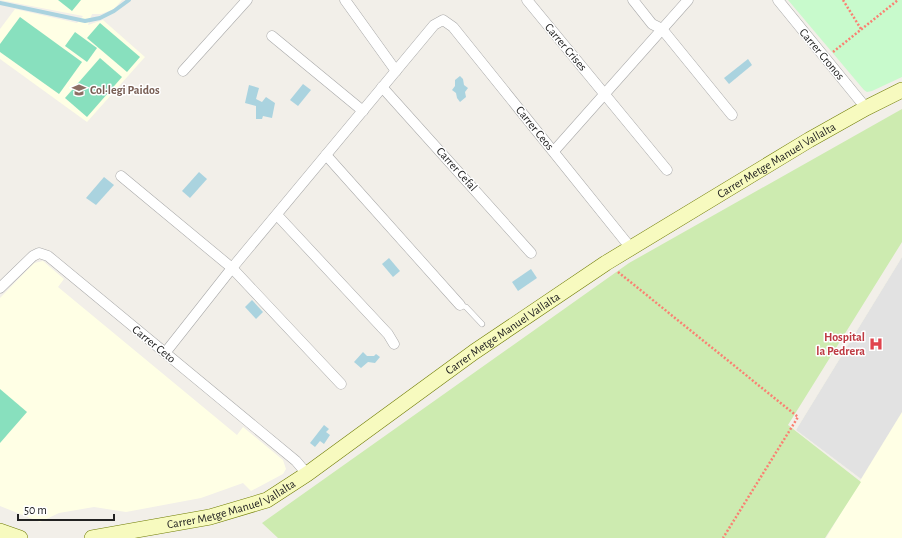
<svg xmlns="http://www.w3.org/2000/svg" width="902" height="538" font-family="'Alegreya Sans',sans-serif">
  <style>
    .education { fill: #ffffe5 }
    .grass { fill: #cdebb0 }
    .park { fill: #c8facc }
    .pitch { fill: #88e0be }
    .parking { fill: #e2e2e2 }
    .water { fill: #aad3df }
    .lines { fill: none; stroke-linecap: round; stroke-linejoin: round }
    .stream { stroke: #aad3df; stroke-width: 4 }
    .lane-casing { stroke: #a9a9a9; stroke-width: 6 }
    .street-casing { stroke: #a9a9a9; stroke-width: 11 }
    .secondary-casing { stroke: #707d05; stroke-width: 16 }
    .path { stroke: #fa8072; stroke-width: 2.5; stroke-dasharray: 2 2; stroke-linecap: butt }
    .lane { stroke: #fff; stroke-width: 5 }
    .street { stroke: #fff; stroke-width: 10 }
    .secondary { stroke: #f7fabf; stroke-width: 15 }
    .labels { text-anchor: middle; dominant-baseline: central; stroke-width: 3; stroke-linejoin: round; paint-order: stroke }
    .street-label { font-size: 12px; fill: #222; stroke: #fff }
    .education-label { font-size: 12px; font-weight: bold; fill: #785e54; stroke: #fff; text-anchor: start }
    .health-label { font-size: 12px; font-weight: bold; fill: #be3a42; stroke: #fff; text-anchor: end }
  </style>
  <rect width="100%" height="100%" fill="#f2efe9"/>
  <!-- education -->
  <g class="education">
    <path d="M0,0H122L114,9L101,14H92L88,25L103,20L145,57L87,122L0,59V29L15,9L77,23L83,16Z"/>
    <path d="M902,257V538H826L861,479L796,430Z"/>
    <path d="M43,261L64,279L58,287L237,435L243,427L283,460L286,469L283,474L251,491L243,483L201,498L126,512L94,507L59,513L40,522L0,506V298L34,263Z"/>
  </g>
  <!-- grass -->
  <path class="grass" d="M902,109V242L788,425L861,482L825,538H278L262,523L629,263Z"/>
  <!-- park -->
  <path class="park" d="M788,0H902V77L872,91L867,92L864,90Z"/>
  <!-- pitch -->
  <g class="pitch">
    <path d="M58,0H81L72,11Z"/>
    <path d="M20,17L82,62L59,94L0,52V44Z"/>
    <path d="M100,23L140,57L127,72L87,38Z"/>
    <path d="M75,32L97,48L87,62L65,46Z"/>
    <path d="M100,58L122,77L87,117L65,98Z"/>
    <path d="M0,389L27,412L0,443Z"/>
  </g>
  <!-- parking -->
  <path class="parking" d="M902,257V412L861,479L796,430Z"/>
  <!-- water -->
  <g class="water">
    <path d="M748,59L752,65L729,84L724,78Z"/>
    <path d="M460,76L463,79L464,85L468,88L465,92L466,97L460,102L457,98L456,93L452,90L455,86V80Z"/>
    <path d="M303,84L311,90L298,106L290,100Z"/>
    <path d="M249,85L259,88L256,99L262,102L266,97L275,103L272,118L263,116L262,119H256V106L245,103Z"/>
    <path d="M199,172L207,179L190,198L182,191Z"/>
    <path d="M104,177L114,185L96,205L86,198Z"/>
    <path d="M389,258L400,271L393,277L382,264Z"/>
    <path d="M531,269L537,278L518,291L512,282Z"/>
    <path d="M252,300L263,312L256,319L245,307Z"/>
    <path d="M363,352L367,356H374L376,354L380,357L375,363L368,362L361,368L354,362Z"/>
    <path d="M324,425L329,429L326,432L330,435L324,444L320,441L315,447L310,443Z"/>
  </g>
  <g class="lines">
    <!-- stream -->
    <path class="stream" d="M0,3L85,21L100,18L114,11L129,0"/>
    <defs>
      <path id="lane" d="M460,305L466,307L482,324"/>
      <g id="street">
        <path d="M345,0L396,71"/>
        <path d="M527,0L667,170"/>
        <path d="M633,0L652,24L662,29L732,115"/>
        <path d="M778,0L866,108"/>
        <path d="M272,36L363,111"/>
        <path d="M183,71L247,0"/>
        <path d="M382,87L531,253"/>
        <path d="M554,151L688,0"/>
        <path d="M326,155L460,305"/>
        <path d="M121,176L232,268L341,384"/>
        <path d="M277,215L388,334L394,344"/>
        <path d="M0,288L33,256L39,253L48,256L296,461L307,474"/>
        <path d="M165,353L232,268L434,25L443,20L453,27L630,247"/>
      </g>
      <g id="secondary">
        <path d="M0,531L20,538"/>
        <path id="s1" d="M92,538L210,517L267,500L307,474L474,352L606,263L809,140L866,108L902,90"/>
      </g>
    </defs>
    <!-- lane casing -->
    <use href="#lane" class="lane-casing"/>
    <!-- street casing -->
    <use href="#street" class="street-casing"/>
    <!-- secondary casing -->
    <use href="#secondary" class="secondary-casing"/>
    <!-- path -->
    <g class="path">
      <path d="M843,0L861,29"/>
      <path d="M833,52L898,0"/>
      <path d="M618,272L798,417L723,538"/>
    </g>
    <!-- lane -->
    <use href="#lane" class="lane"/>
    <!-- street -->
    <use href="#street" class="street"/>
    <!-- secondary -->
    <use href="#secondary" class="secondary"/>
  </g>
  <!-- icons -->
  <defs>
    <symbol id="school-bare" viewBox="-9 -9 18 18"><path d="M0-5L7-2L0 1L-7-2ZM-4 1L0 2.5L4 1V4Q0 6-4 4Z" fill="#8d6e63" stroke="#fff" stroke-width="2.5" paint-order="stroke"/></symbol>
    <symbol id="hospital-bare" viewBox="-9 -9 18 18"><path d="M-5-5h3v3.5h4V-5h3V5h-3V1.5h-4V5h-3Z" fill="#e0444e" stroke="#fff" stroke-width="2.5" paint-order="stroke"/></symbol>
  </defs>
  <g fill-rule="evenodd">
    <use href="#school-bare" x="69" y="80" width="20" height="20"/>
    <use href="#hospital-bare" x="866" y="334" width="20" height="20"/>
  </g>
  <g class="labels">
    <!-- street labels -->
    <g class="street-label">
      <text transform="translate(566 47) rotate(50)">Carrer Crises</text>
      <text transform="translate(822 54) rotate(50)">Carrer Cronos</text>
      <text transform="translate(535 128) rotate(51)">Carrer Ceos</text>
      <text stroke="none"><textPath href="#s1" startOffset="792">Carrer Metge Manuel Vallalta</textPath></text>
      <text transform="translate(457 169) rotate(48)">Carrer Cefal</text>
      <text stroke="none"><textPath href="#s1" startOffset="468">Carrer Metge Manuel Vallalta</textPath></text>
      <text transform="translate(154 344) rotate(39)">Carrer Ceto</text>
      <text stroke="none"><textPath href="#s1" startOffset="144">Carrer Metge Manuel Vallalta</textPath></text>
    </g>
    <!-- education labels -->
    <g class="education-label">
      <text x="90" y="90">Col·legi Paidos</text>
    </g>
    <!-- health labels -->
    <g class="health-label">
      <text x="865" y="337">Hospital<tspan x="865" dy="14">la Pedrera</tspan></text>
    </g>
  </g>
  <!-- scale -->
  <path d="M18 514v6h96v-6" fill="none" stroke="#222222" stroke-width="2"/>
  <text x="24" y="514" font-size="12" fill="#222222" stroke="#ffffff" stroke-width="3" paint-order="stroke">50 m</text>
</svg>
